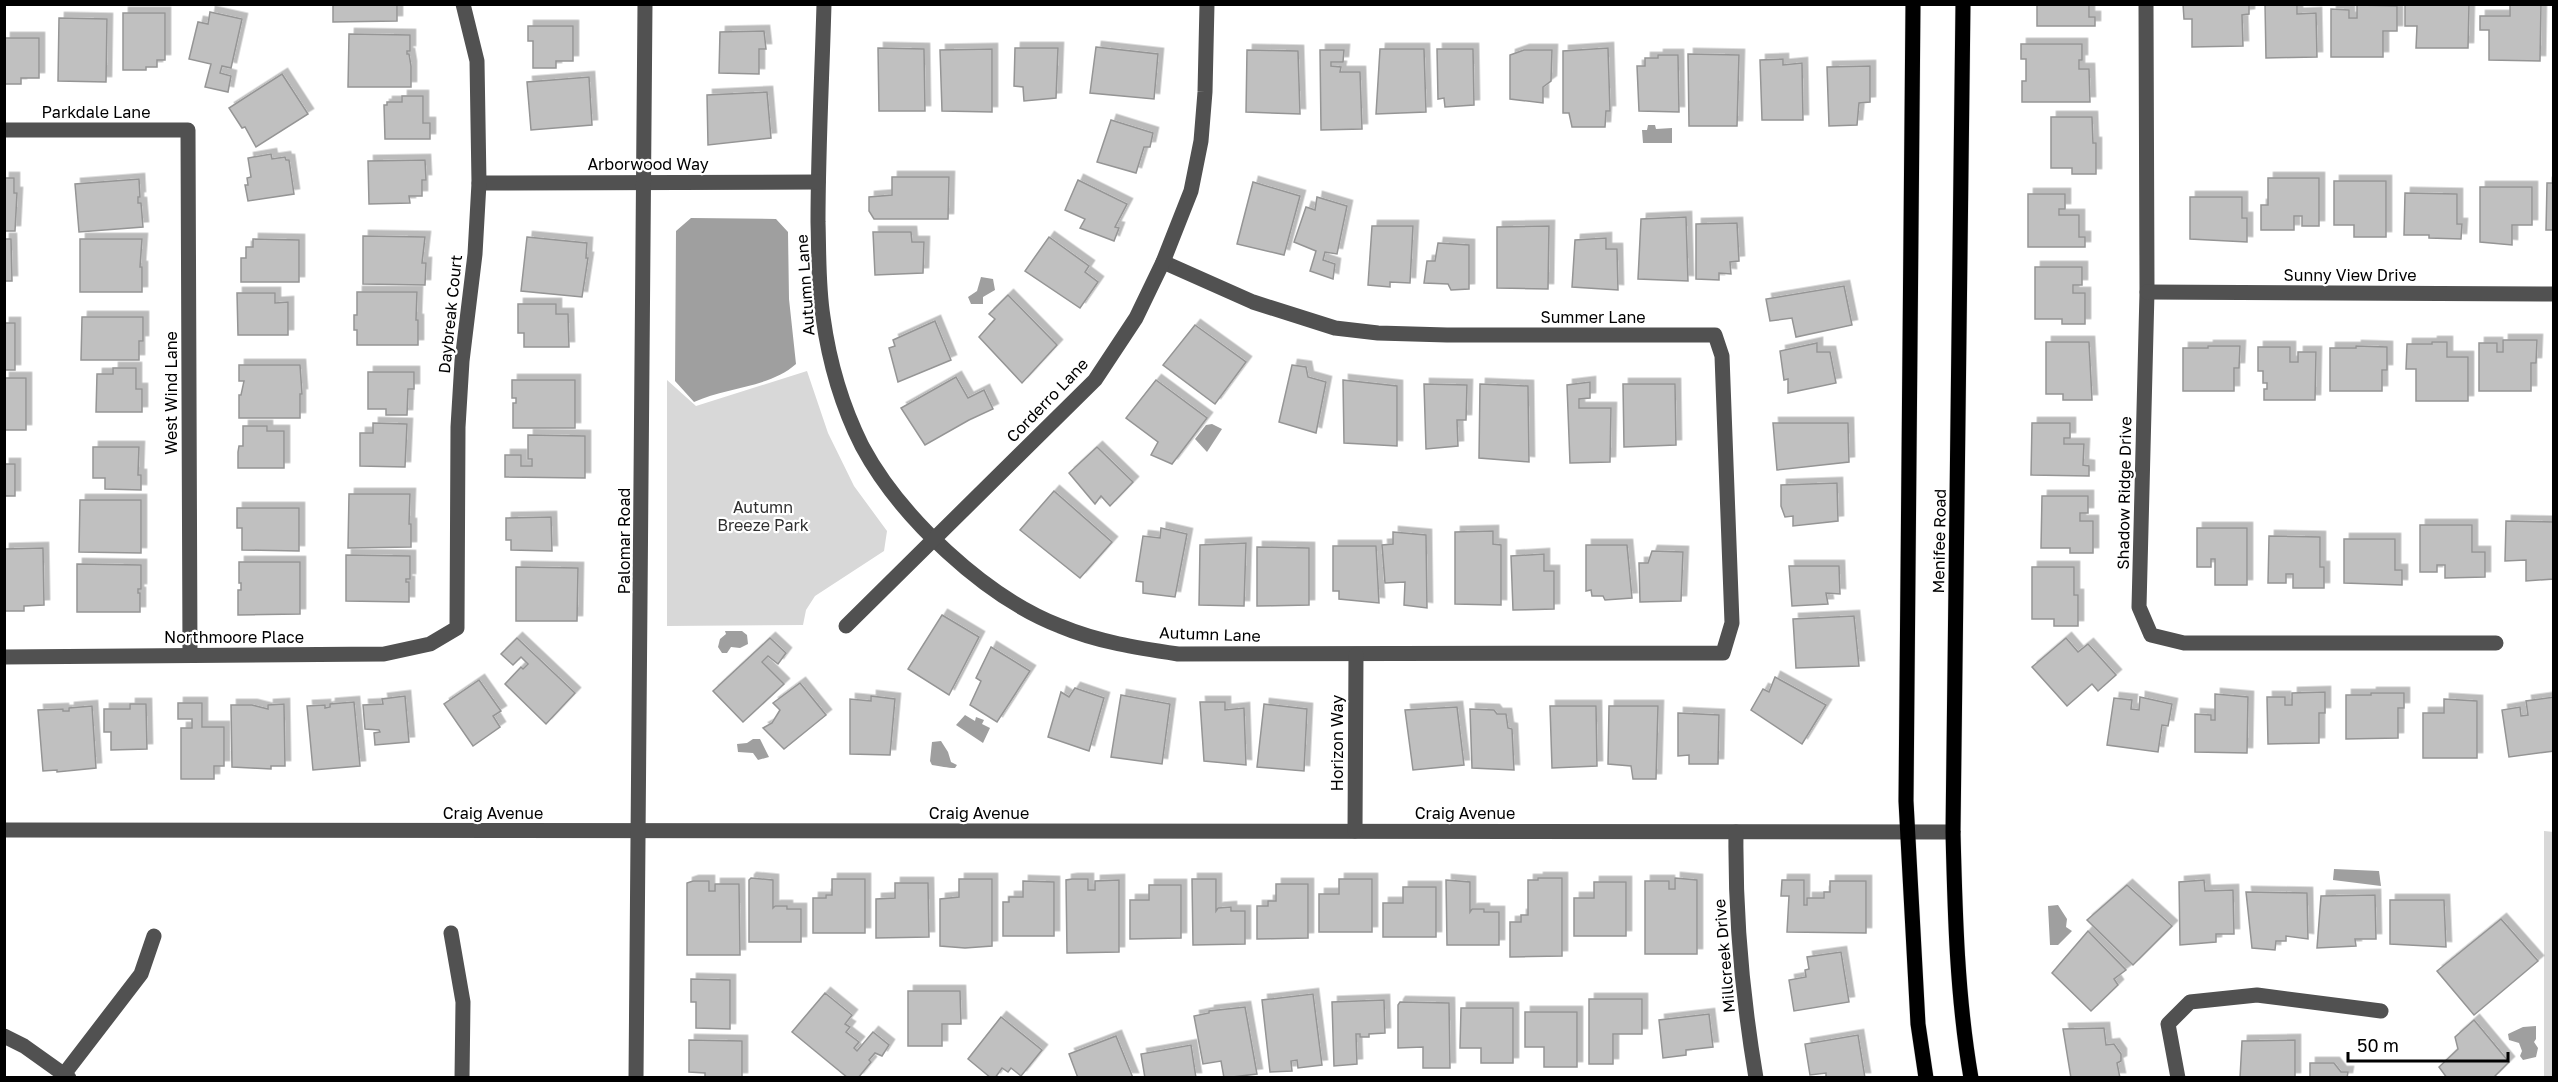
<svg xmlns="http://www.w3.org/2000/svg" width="2558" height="1082" font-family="'Golos Text',sans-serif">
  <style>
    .green { fill: #d8d8d8 }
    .water { fill: #9f9f9f }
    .building { fill: #c0c0c0; stroke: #959595; stroke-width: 1.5; filter: url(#shadow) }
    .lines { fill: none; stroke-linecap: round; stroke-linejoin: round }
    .major-casing { stroke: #dbdbdb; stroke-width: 16 }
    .minor { stroke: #515151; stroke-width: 15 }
    .major { stroke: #000; stroke-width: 15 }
    .labels { text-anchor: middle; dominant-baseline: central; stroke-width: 4.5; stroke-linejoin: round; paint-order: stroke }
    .street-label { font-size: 16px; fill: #000; stroke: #fff }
    .park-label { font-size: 16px; fill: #2f2f2f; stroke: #fff }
  </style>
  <defs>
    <filter id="shadow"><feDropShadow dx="5.5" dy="-5.5" stdDeviation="0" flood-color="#0004"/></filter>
  </defs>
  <rect width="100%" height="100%" fill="#fff"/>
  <!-- green -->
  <g class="green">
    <path d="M807,371L828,433L854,486L887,531L884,551L815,596L806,610L803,625L667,626V380L696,406Z"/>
    <path d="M2544,831L2554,832L2553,1078L2544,1077Z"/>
  </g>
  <!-- water -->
  <g class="water">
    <path d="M1648,125H1655L1656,129L1672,128V143H1643L1642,130H1647Z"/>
    <path d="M691,218L776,219L788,232L789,299L796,364C769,388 726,387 694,402L675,381L676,231Z"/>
    <path d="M981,277L993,279L995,290L983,297V304H971L968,297L977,291Z"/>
    <path d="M1212,424L1222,429L1207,452L1195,439L1206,425Z"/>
    <path d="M725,631H742L747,635L748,644L740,648L731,647L727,653H722L718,647L720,639L726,634Z"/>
    <path d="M965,715L975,721L976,717L984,720L982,724L990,728L983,743L956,725Z"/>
    <path d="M753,739H760L769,757L758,760L753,753L738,752L737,744L747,743Z"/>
    <path d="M941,741L948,752L951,762L957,765L955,768C947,768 941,766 932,765L930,761L932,742Z"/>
    <path d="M2334,869L2379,871L2381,886L2333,880Z"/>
    <path d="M2058,905L2067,919L2066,927L2072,931L2058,945H2050L2048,906Z"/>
    <path d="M2536,1026V1039L2534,1042L2538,1048L2536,1057L2523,1060L2520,1056L2522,1051L2519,1043L2509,1040L2508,1034L2523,1027Z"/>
  </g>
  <!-- building -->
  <g class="building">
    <path d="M333,4H397V21L333,22Z"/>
    <path d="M2037,4H2089V17H2095V26H2037Z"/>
    <path d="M2183,4H2249V14L2242,15L2243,46L2192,47V19H2184Z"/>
    <path d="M2265,4H2297V14L2316,13L2317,57L2266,58Z"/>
    <path d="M2405,4L2469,5L2468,48H2416L2417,26H2405Z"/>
    <path d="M2510,4H2541L2540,61L2489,60V30H2480V16H2510Z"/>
    <path d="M2357,5L2397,6V31H2383V57H2331V9L2349,10V18H2357Z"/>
    <path d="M210,12L242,19L231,68L222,66L220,73L231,76L228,92L205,87L211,64L189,59L198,22L208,24Z"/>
    <path d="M123,13H165V60H157V67H146V70H123Z"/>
    <path d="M59,18L107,19L106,82L58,81Z"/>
    <path d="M528,26H573V61H556V68H533V41H528Z"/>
    <path d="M764,31L766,49H759V74L719,73L720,32Z"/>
    <path d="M349,34L410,35V51H407V54H409L411,66V87H348Z"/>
    <path d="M5,38H39V78H21V84H5Z"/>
    <path d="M2021,44H2082V60H2079V69H2089L2090,102H2022V81H2026V59H2021Z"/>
    <path d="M1096,47L1158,54L1154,99L1090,93Z"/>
    <path d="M878,48L924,49L925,111H879Z"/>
    <path d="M1015,48H1058L1056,98L1024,101L1023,87L1014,86Z"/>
    <path d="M1608,48L1610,111H1606L1605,127H1572L1569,113H1563V51Z"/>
    <path d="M992,49V112L942,111L940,50Z"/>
    <path d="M1380,49H1424L1426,112L1376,114Z"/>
    <path d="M1437,49H1473L1474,105L1445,107L1444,98L1438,99Z"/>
    <path d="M1247,50L1298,51L1300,114L1246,112Z"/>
    <path d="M1320,50H1344L1343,62H1331V66L1341,67L1340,72H1360L1362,129L1321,130Z"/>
    <path d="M1524,50H1552L1551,81L1543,87V103L1510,99V55Z"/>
    <path d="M1688,54L1739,55L1737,126H1689Z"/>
    <path d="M1658,55H1678L1679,112L1639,111L1637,66H1645V58H1658Z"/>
    <path d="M1783,59V65L1802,63L1803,120H1762L1760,60Z"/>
    <path d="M1870,66V102L1859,103L1857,125L1829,126L1827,67Z"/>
    <path d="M282,74L308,114L256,147L245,127L242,128L229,108Z"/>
    <path d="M589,77L592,125L531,130L527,82Z"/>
    <path d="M767,92L771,138L708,145L707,95Z"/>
    <path d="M402,96H423V123H430V139H385L384,105H387V102H402Z"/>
    <path d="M2051,117H2092L2093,143H2096V174H2072V168H2051Z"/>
    <path d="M1111,120L1153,133L1150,147H1144L1136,173L1097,162Z"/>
    <path d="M271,154L272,159L285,157L286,160H289L294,194L248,201L245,185H248L247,178L251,177L248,158Z"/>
    <path d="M425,160L426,180H422V196H409L410,203L369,204L368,161Z"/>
    <path d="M892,177H949L948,219H874L869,211V197L892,195Z"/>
    <path d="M4,178H14V193H17L15,231H4Z"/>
    <path d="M2268,178H2319V226H2302V216H2294V230H2261V205H2268Z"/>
    <path d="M139,179L140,197H138V203H141L143,227L79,232L75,184Z"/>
    <path d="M1078,180L1127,204L1115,227L1119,228L1114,241L1080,228L1085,219L1065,210Z"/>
    <path d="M2334,181H2386V237H2354V225H2334Z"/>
    <path d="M1253,182L1300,196L1284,255L1237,244Z"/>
    <path d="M2547,183H2554V230H2546Z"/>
    <path d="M2480,187H2532V225H2512V245L2480,242Z"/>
    <path d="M2405,193L2457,194V224H2462L2461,239L2429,238V235H2404Z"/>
    <path d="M2028,194H2065V209H2059V215H2079V237H2085V247H2028Z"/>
    <path d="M1317,197L1347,206L1337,254L1325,252L1323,260L1335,264L1333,279L1310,271L1316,251L1294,242L1306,207L1315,210Z"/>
    <path d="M2190,197H2242V218H2247V242L2190,239Z"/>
    <path d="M1686,217L1688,281L1638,279L1641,219Z"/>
    <path d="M1737,223L1739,261L1730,262L1731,274L1719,273V280L1696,279V224Z"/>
    <path d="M1372,226H1413L1410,283L1390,282V287L1368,285Z"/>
    <path d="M1549,226L1548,289L1497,288V227Z"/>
    <path d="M873,232H911L912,242H924L923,273L875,275Z"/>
    <path d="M363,236L425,237L422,263H426L425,285L363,284Z"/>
    <path d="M527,237L587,243L586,258H588L582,297L521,291Z"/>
    <path d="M1049,237L1089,266L1085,272L1098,282L1080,308L1025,271Z"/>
    <path d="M1606,238V249H1617L1618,290L1572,287L1575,240Z"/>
    <path d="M4,239H11L12,281H4Z"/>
    <path d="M80,239H142L140,267H142V292H80Z"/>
    <path d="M253,239L299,240V282H241V258H246V247H253Z"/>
    <path d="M1438,243L1469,245V289L1451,290L1448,284L1424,283L1427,261H1435Z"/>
    <path d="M2035,267H2082V285H2073V293H2085V324H2062V319H2035Z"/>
    <path d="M1844,286L1852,325L1796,337L1792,318L1770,321L1766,299Z"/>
    <path d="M357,292H417L416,320H418V345H357V330H354V315H357Z"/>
    <path d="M237,293H275V303L288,302V335H238Z"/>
    <path d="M1008,295L1057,345L1022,383L979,337L995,319L989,314Z"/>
    <path d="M518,304H556V314H568L569,347H524V333H518Z"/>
    <path d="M82,317H143V341H139V360H81Z"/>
    <path d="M935,321L951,360L898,382L889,348L895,346L893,340Z"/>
    <rect x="4" y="323" width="11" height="47"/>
    <path d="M1195,325L1246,362L1215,404L1163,365Z"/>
    <path d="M2503,340H2537L2536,363H2531V391H2479V343H2497V352H2503Z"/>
    <path d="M2046,342H2089L2092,400H2063V394H2046Z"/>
    <path d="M2432,342H2447V357H2468V401H2416V369H2406L2407,344H2432Z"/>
    <path d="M1817,343V352H1830L1836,383L1788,393V379L1784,380L1780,351Z"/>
    <path d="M2208,346H2240L2239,368H2234V391H2183V348H2208Z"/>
    <path d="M2356,346L2387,347V370H2382V391H2330V348H2356Z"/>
    <path d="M2258,347H2290V362H2298V352H2316L2315,400H2264V389H2267V383H2263V371H2258Z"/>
    <path d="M239,365H300L302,394H300V418H239V395H241L244,381H239Z"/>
    <path d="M1292,365L1306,367L1308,377L1326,382L1316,433L1279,422Z"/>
    <path d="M113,368H136V389H142V412H96L97,374H113Z"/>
    <path d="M368,372H414V389H408L407,415H386V409H368Z"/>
    <path d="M956,377L968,398L984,390L993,409L969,420L925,445L901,408Z"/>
    <rect x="4" y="378" width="22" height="52"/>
    <path d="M512,380H575V428H513V403H516V398H512Z"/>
    <path d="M1156,380L1207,418L1172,464L1151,455L1158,442L1126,418Z"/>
    <path d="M1343,380L1397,386V446L1344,443Z"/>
    <path d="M1590,382V398L1579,399V408H1611L1610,462L1570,463L1567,385Z"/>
    <path d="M1424,384L1467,385L1466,420H1457L1458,446L1426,449Z"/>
    <path d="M1480,384L1528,386L1529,462L1479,458Z"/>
    <path d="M1623,384H1675L1676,445L1624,447Z"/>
    <path d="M373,423L407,424L405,467L360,466V433H373Z"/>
    <path d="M1773,423H1848L1849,462L1777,470Z"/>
    <path d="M2032,423H2070V438H2064V444H2084L2083,465L2089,466V476L2031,475Z"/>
    <path d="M243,426H267V431H284V468H238V452L239,446H243Z"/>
    <path d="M528,435L585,436V478L505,477V455H521V466H532V459H528Z"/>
    <path d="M93,447H139L138,475H141V490L105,489V478H93Z"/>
    <path d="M1097,447L1133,482L1110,506L1101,496L1095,504L1069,473Z"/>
    <rect x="4" y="464" width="11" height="32"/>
    <path d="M1837,483L1838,521L1793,526V516L1785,517L1781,506V485Z"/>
    <path d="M1054,491L1112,542L1080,578L1020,530Z"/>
    <path d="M349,494H410L409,524H411V547L348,548Z"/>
    <path d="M2042,496H2088V513H2080V521H2093V553H2070V548H2041Z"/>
    <path d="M80,500H141V553L79,552Z"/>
    <path d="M237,508H299V551L242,550V528H237Z"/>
    <path d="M551,517L552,551L511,550V540H506V518Z"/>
    <path d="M2506,521L2554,522V579L2526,581V560L2505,561Z"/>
    <path d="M2420,525H2472V552H2485V577L2445,578V565H2437V572H2420Z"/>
    <path d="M1161,528L1187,534L1175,597L1143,593V582L1136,581L1143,536L1160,538Z"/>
    <path d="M2197,528H2247V585H2215V559H2211V567H2197Z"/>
    <path d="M1493,531V544L1501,545V605L1455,604V532Z"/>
    <path d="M1393,532L1426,535L1427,608L1404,605L1405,582L1385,583L1382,545L1393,544Z"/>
    <path d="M2269,536L2320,537V567H2324V588H2293V574H2286V583H2268Z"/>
    <path d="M2344,539H2395V570H2402V585L2344,583Z"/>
    <path d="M1246,543L1244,606L1199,605L1200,545Z"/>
    <path d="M1586,545H1627L1632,598L1605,600L1603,596H1592L1591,590L1586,591Z"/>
    <path d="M1333,546H1376L1379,603L1339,599V591H1333Z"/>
    <path d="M1257,547L1309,548V605L1257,606Z"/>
    <path d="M43,548L44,605L24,606V611H4V549Z"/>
    <path d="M1652,551L1683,552L1681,601L1640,602L1639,563H1648Z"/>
    <path d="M1544,554V571H1554V609L1513,610L1511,556Z"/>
    <path d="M346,555L410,556V579H406V582H409V602L346,601Z"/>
    <path d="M239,562H300V614L238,615V590H241V583H239Z"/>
    <path d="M77,564L141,565V589H138V593H140V612H77Z"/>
    <path d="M1789,566H1839L1840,594L1826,593L1828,604L1792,606Z"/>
    <path d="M516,567L578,568L577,621H516Z"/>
    <path d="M2032,567H2074V595H2078V626H2054V619H2032Z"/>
    <path d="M942,615L979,637L949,695L908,669Z"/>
    <path d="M1854,616L1859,666L1796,668L1793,619Z"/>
    <path d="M517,638L575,693L546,724L505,684L521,667L523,669L528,664L521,657L513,665L501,654Z"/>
    <path d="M770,638L786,653L778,664L768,656L762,662L784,684L743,722L713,691Z"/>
    <path d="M2066,638L2078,652L2088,644L2116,675L2098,691L2092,684L2067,706L2032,667Z"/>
    <path d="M991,647L1030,671L997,722L970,705L981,681L976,678Z"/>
    <path d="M1775,677L1826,705L1802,744L1751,710L1763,689L1769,692Z"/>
    <path d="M479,680L501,711L493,716L500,727L473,746L444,704Z"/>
    <path d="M800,683L826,715L784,749L763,728L772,723L780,710L773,703Z"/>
    <path d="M1075,688L1104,698L1089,751L1048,737L1061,692L1069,697Z"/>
    <path d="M2325,692V713H2319V743L2268,744L2267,697H2285V705H2292V693Z"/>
    <path d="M2371,693H2404V708H2398V738L2346,739V695H2371Z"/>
    <path d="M2215,694L2248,697L2247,753L2195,752V714L2211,715V720H2215Z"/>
    <path d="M1121,695L1170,704L1162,764L1111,757Z"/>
    <path d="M405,696L409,742L375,745L374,733L380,732L379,730L365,729L363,705L383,704L382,699Z"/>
    <path d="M871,696L895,699L890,755L850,754V699L871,701Z"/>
    <path d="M2140,697L2172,704L2168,726L2162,725L2158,752L2107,745L2114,698L2132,700L2131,709L2139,710Z"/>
    <path d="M2554,697V751L2509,757L2502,710L2520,707L2521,716L2528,715L2526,701Z"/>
    <path d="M2444,699L2477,701V758H2423V713H2444Z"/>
    <path d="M354,702L360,766L313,770L307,706L325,705V708L330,707V704Z"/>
    <path d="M1200,702H1225V710L1244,708L1246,765L1204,761Z"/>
    <path d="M178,703H202V727H224V766H214V779H181V728H192V719H178Z"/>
    <path d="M130,704H146L147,749L111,750V732H104V709H130Z"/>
    <path d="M284,704L285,766H271V769L232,767L231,705H252L268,709V705Z"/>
    <path d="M1264,704L1307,709L1304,771L1257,767Z"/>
    <path d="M92,706L96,768L57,772V770L43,771L38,710L63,709V711H69V708Z"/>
    <path d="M1550,706H1596L1597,766L1552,768Z"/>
    <path d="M1609,706H1658L1656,779H1633L1631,766L1608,764Z"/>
    <path d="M1457,707L1464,765L1413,770L1405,710Z"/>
    <path d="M1470,709L1494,710L1497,714H1506L1508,728L1512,729L1514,770L1472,768Z"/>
    <path d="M1678,713L1719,715L1718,764H1689V755L1678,756Z"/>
    <path d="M751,878L773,880V908L775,906H787V909H801V942H749V880Z"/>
    <path d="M1538,878H1562V956L1510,957V922H1521V915H1528V880H1538Z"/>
    <path d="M1675,878L1697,880V954H1645V881H1669V889H1675Z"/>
    <path d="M832,879H865V933H813V898H826V895H832Z"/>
    <path d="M959,879H992V946L965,948L940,946V899L959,897Z"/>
    <path d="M1072,879H1088V890H1095V881L1119,880V952L1067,953L1066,880Z"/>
    <path d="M1192,879H1216V911L1218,908L1231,907V911H1245V944L1193,945Z"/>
    <path d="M1339,879H1372V932H1319V894H1339Z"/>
    <path d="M1446,880L1470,882V912L1472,909H1484V912H1499V945H1447Z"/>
    <path d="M1782,880H1804V905H1807V898H1824V892H1830V881H1866V933L1787,932L1789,896H1781Z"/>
    <path d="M2204,880L2205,891L2233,890L2234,934H2216V942L2180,945L2179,882Z"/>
    <path d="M693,881H709V891H715V884H739L740,955H687V883Z"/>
    <path d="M1023,881L1054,882V936H1003V902H1009V897H1023Z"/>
    <path d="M1594,882H1626V936H1574V898H1594Z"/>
    <path d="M895,883H928L929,937L876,938V899L895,898Z"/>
    <path d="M1276,884H1308V938L1257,939V906H1268V901H1276Z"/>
    <path d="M1149,885H1181V938L1130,939V900H1149Z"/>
    <path d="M2127,885L2172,926L2133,965L2087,920Z"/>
    <path d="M1403,887H1436V937H1383V903H1403Z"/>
    <path d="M2246,892L2307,893L2308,939L2286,936V941H2276L2275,950L2252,948Z"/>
    <path d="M2375,895L2376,939H2355L2356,946L2317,948L2321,896Z"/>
    <path d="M2390,900H2444L2446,947L2390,944Z"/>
    <path d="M2501,919L2538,961L2474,1015L2437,971Z"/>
    <path d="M2088,931L2126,970L2114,979L2118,985L2091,1011L2052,973Z"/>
    <path d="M1841,952L1849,1002L1794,1011L1789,980L1806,977L1805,970L1809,969L1807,957Z"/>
    <path d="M691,979L730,980V1029L696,1028V1002H691Z"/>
    <path d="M908,991H960L961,1024H942V1046H908Z"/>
    <path d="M825,993L852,1015L845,1024L850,1027L846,1032L859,1042L854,1048L857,1051L873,1032L889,1045L882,1056L875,1053L869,1060L871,1062L858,1078H848L792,1032Z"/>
    <path d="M1313,994L1322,1065L1298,1068L1297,1060L1291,1061L1292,1071L1270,1072L1262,1000Z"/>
    <path d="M1589,999H1642V1034H1613V1064H1589Z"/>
    <path d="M1384,1000L1385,1033L1369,1034V1037H1360V1034H1356L1357,1064L1334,1066L1332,1002Z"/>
    <path d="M1400,1002L1449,1003L1450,1068H1423V1047L1398,1048V1005Z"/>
    <path d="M1245,1007L1257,1074L1224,1078L1221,1061L1203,1064L1194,1016L1209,1013V1011Z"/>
    <path d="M1461,1008H1513V1063H1481V1048H1460Z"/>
    <path d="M1525,1012H1577V1067H1544V1047H1525Z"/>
    <path d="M1709,1014L1713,1047L1686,1050V1055L1663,1058L1659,1020Z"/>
    <path d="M1001,1017L1042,1050L1021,1076L1011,1068L1008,1072L1002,1068L995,1078H991L968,1059Z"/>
    <path d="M2474,1020L2509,1062L2493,1078H2447L2439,1067L2458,1049L2455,1037Z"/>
    <path d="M2104,1028L2106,1045L2114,1044L2121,1054V1061L2117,1063L2120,1078H2071L2063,1029Z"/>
    <path d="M1858,1035L1865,1078H1826V1073L1810,1075L1805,1044Z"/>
    <path d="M1116,1036L1133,1078H1078L1069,1054Z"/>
    <path d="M689,1040L742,1041V1078H705V1073L689,1072Z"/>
    <path d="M2295,1040V1078H2240L2242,1041Z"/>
    <path d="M1191,1045L1196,1078H1145L1141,1054Z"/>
    <path d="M2310,1063H2334L2341,1072H2348L2347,1078H2310Z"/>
  </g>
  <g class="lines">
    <defs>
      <g id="major">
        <path d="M1913,4L1906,801L1918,1024L1926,1078"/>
        <path d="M1963,4L1953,832C1955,914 1957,997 1971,1078"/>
      </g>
    </defs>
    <!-- major casing -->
    <use href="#major" class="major-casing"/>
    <!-- minor -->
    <g class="minor">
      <path d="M824,4C822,77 818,149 818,222C819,253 818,285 823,317C829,361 842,406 862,446C900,517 985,597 1060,626C1098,642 1138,648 1178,654L1723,653L1732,623L1722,356L1715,335H1447L1378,333L1335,328L1253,302L1163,262"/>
      <path d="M2146,4L2147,292L2139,607L2151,635L2184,643H2496"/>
      <path d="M4,130H188L190,655"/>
      <path d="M479,183L818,182"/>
      <path d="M2147,292L2554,294"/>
      <path d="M846,626L1095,380L1136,318L1163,262L1191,191L1201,141L1205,92L1207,4"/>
      <path d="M4,657L384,654L430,644L457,628L458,427L462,361L475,254L479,183L477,61L463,4"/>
      <path d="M4,830L1953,832"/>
      <path d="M1355,831L1356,655"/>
      <path d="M1736,832C1735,915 1742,995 1756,1078"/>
      <path d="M451,933L463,1002L462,1078"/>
      <path d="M4,1036L24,1046L69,1078"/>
      <path d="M65,1073L141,974L154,936"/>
      <path d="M636,1078L645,4"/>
      <path d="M2178,1078L2168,1024L2190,1002L2257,995L2381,1011"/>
    </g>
    <!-- major -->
    <use href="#major" class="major"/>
  </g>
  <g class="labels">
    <!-- street labels -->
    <g class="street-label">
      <text x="96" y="112">Parkdale Lane</text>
      <text x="648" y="164">Arborwood Way</text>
      <text x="2350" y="275">Sunny View Drive</text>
      <text transform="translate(805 285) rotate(-94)">Autumn Lane</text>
      <text transform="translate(450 314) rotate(-84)">Daybreak Court</text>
      <text x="1593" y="317">Summer Lane</text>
      <text transform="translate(171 393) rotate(-90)">West Wind Lane</text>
      <text transform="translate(1047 400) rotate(-46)">Corderro Lane</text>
      <text transform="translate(2124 493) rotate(-89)">Shadow Ridge Drive</text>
      <text transform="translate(624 541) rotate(-90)">Palomar Road</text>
      <text transform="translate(1939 541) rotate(-89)">Menifee Road</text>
      <text transform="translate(1210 634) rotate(2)">Autumn Lane</text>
      <text x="234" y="637">Northmoore Place</text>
      <text transform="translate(1337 743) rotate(-90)">Horizon Way</text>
      <text x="493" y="813">Craig Avenue</text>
      <text x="979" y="813">Craig Avenue</text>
      <text x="1465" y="813">Craig Avenue</text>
      <text transform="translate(1724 956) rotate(-95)">Millcreek Drive</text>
    </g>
    <!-- park labels -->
    <g class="park-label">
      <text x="763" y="507">Autumn<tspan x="763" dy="18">Breeze Park</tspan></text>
    </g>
  </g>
  <!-- border -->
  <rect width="2558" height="1082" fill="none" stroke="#000000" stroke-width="12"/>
  <!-- scale -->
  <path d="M2348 1052v9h160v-9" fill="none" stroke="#000000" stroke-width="3"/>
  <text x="2357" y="1052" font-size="18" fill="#000000" stroke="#ffffff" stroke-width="4.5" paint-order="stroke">50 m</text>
</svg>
